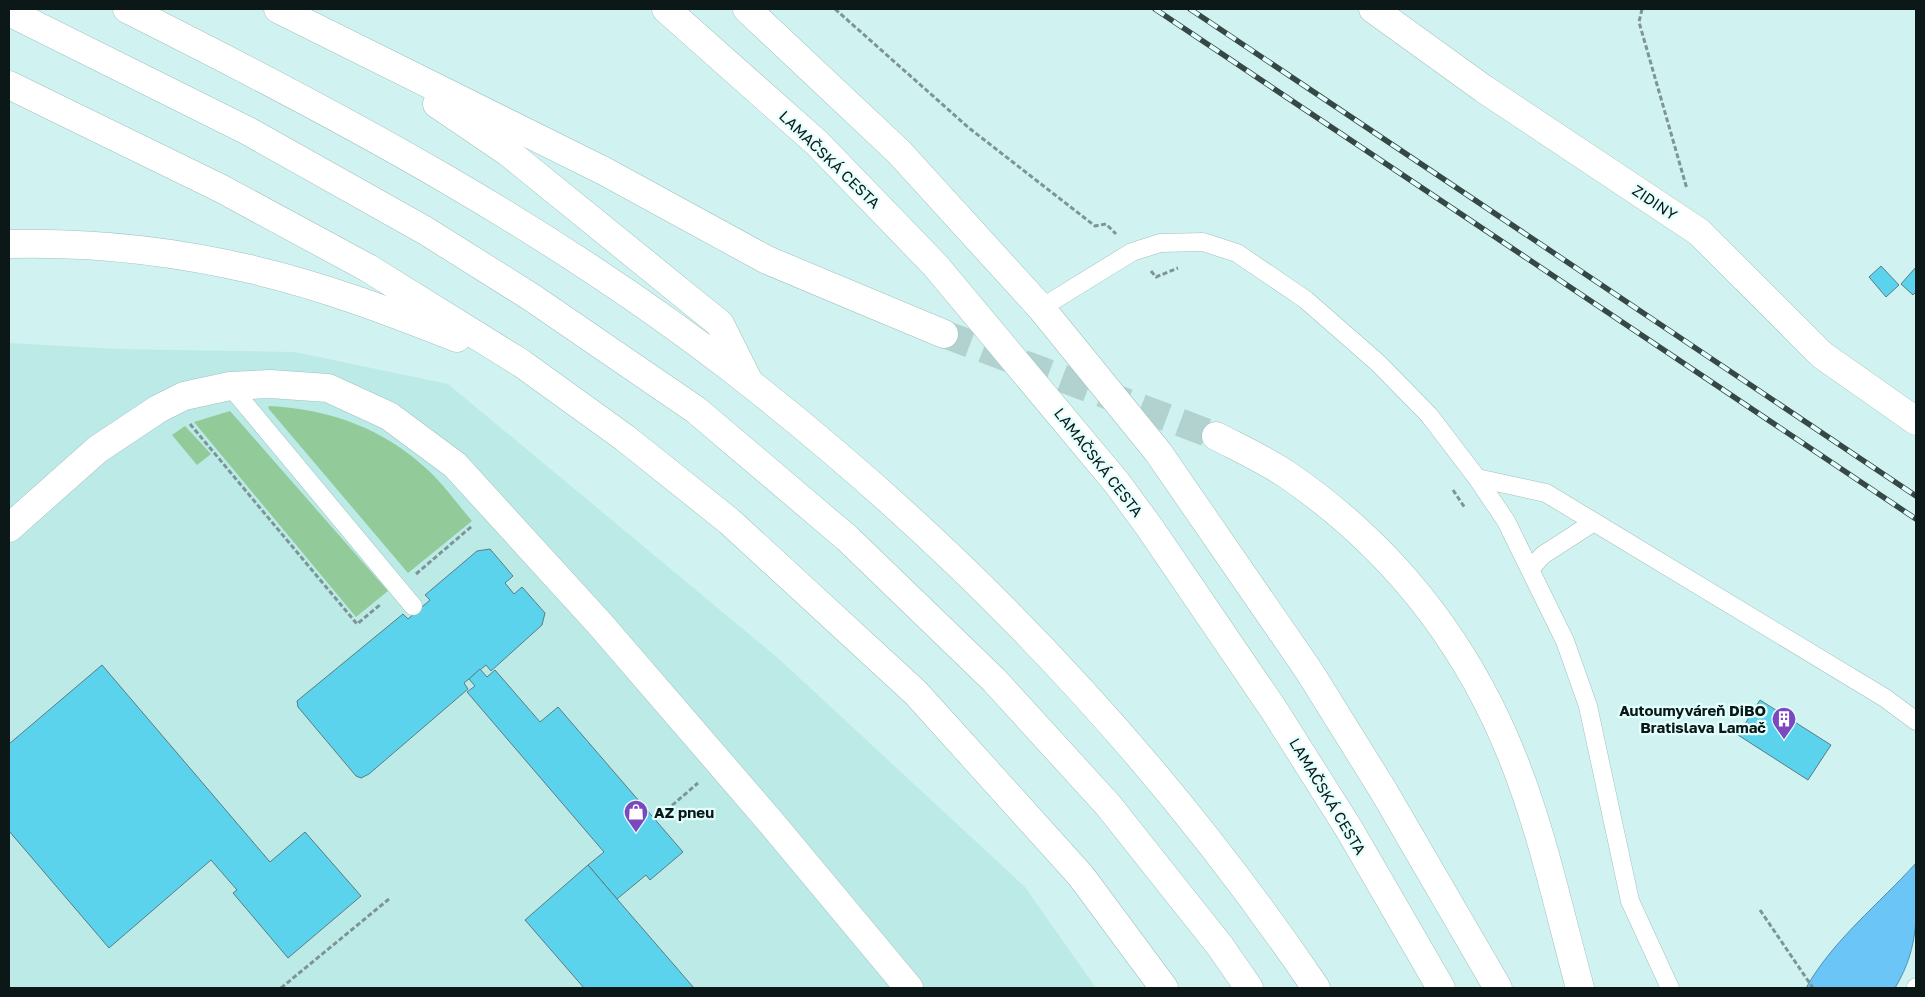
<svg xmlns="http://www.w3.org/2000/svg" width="1925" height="997" font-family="'Golos Text',sans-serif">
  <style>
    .built { fill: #bceae7 }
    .green { fill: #93ca9a }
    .water { fill: #6bc5f6; stroke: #4e91b3 }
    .building { fill: #5bd3ec; stroke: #5c7b82 }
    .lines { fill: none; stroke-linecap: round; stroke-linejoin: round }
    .motorway-tunnel { stroke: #b2d2d0; stroke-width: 28; stroke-dasharray: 28 14; stroke-linecap: butt }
    .service-casing { stroke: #9fc1bf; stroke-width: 19 }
    .minor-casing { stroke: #9fc1bf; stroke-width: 29 }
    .primary-casing { stroke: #9fc1bf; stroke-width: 29 }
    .motorway-casing { stroke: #9fc1bf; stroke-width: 29 }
    .path { stroke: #7d9695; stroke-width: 3; stroke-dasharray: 5 2.5; stroke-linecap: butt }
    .service { stroke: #fff; stroke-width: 18 }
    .minor { stroke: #fff; stroke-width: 28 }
    .primary { stroke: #fff; stroke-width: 28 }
    .motorway { stroke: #fff; stroke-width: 28 }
    .rail-casing { stroke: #364846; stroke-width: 5.5 }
    .rail { stroke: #e2fffd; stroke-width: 4; stroke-dasharray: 11; stroke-linecap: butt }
    .labels { text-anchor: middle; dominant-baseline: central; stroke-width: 4.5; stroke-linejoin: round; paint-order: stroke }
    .street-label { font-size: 15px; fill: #0b1817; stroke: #e2fffd }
    .poi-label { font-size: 15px; font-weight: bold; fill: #0b1817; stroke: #e2fffd; text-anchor: end }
  </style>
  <rect width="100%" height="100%" fill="#d0f3f1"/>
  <!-- built -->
  <path class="built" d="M9,343L118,349L295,352L448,384L778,658L1025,887L1096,988H9Z"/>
  <!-- green -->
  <g class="green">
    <path d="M269,406C330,409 385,429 429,471C445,486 458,505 472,521L408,573L268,408Z"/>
    <path d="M230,411L388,591L356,617L194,422Z"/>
    <path d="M185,426L211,454L197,465L172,435Z"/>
  </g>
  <!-- water -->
  <path class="water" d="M1916,863C1916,911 1921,945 1895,988H1806C1833,940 1879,904 1916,863Z"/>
  <!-- building -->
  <g class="building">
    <path d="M1881,266L1899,285L1886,297L1869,277Z"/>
    <path d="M1916,267V292L1913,295L1901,284Z"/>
    <path d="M490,549L513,576L505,583L514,594L522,587L545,613L542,625L491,671L486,665L464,683L468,689L369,774L361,778L356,776L298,707L297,701L403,614L408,619L430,600L425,595L477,551Z"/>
    <path d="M102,665L270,862L305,832L361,896L288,958L233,893L237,890L211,860L109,948L9,831V744Z"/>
    <path d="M480,669L487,677L495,670L540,722L558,707L683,852L650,880L646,875L617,899L588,865L604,852L467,692L475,686L469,679Z"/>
    <path d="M1760,700L1831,745L1808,780L1738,735Z"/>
    <path d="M588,865L617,899L694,988H584L525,920Z"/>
  </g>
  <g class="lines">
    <!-- motorway-tunnel -->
    <path class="motorway-tunnel" d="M944,334L1216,436"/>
    <defs>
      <g id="service">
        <path d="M1041,308L1132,252L1160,243L1203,242L1237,253L1306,300L1378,363L1429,415L1477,478L1506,521L1565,641L1588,706L1630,901L1670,988"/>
        <path d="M230,386L413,606"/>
        <path d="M1477,478L1546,493L1594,522"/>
        <path d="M1530,569L1543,555L1594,522L1885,698L1916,721"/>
        <path d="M1916,988V987"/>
      </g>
      <g id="minor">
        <path d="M1373,9L1484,89L1699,232L1822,355L1916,421"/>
        <path d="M9,528L98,449L158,409L184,396L230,386L270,384L328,388L389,416L455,465L600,624L769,820L909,988"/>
      </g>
      <g id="primary">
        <path d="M666,9L817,143L935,265L1117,483L1150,528L1274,710L1349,829L1441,988"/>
        <path d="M747,9L899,152L1041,308L1158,452L1309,671L1383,790L1498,988"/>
      </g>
      <g id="motorway">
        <path d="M127,9C343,117 560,233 751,384C969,556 1160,758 1316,988"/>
        <path d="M278,9L604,171L767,260L944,334"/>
        <path d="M9,12L248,131L426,231L531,297L696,410L847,538L994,680L1108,805L1220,946L1249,988"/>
        <path d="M9,85L222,189L368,268L521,363L625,438L729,521L916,693L1081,876L1164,988"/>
        <path d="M437,104L509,153L720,324L748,380"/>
        <path d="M9,244C91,242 174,251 254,270C323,286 391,312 457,338"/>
        <path d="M1216,436C1239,448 1265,460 1286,474C1390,545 1465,639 1512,756C1542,830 1559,911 1580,988"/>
      </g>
    </defs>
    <!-- service casing -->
    <use href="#service" class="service-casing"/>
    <!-- minor casing -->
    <use href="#minor" class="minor-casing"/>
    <!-- primary casing -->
    <use href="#primary" class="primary-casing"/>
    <!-- motorway casing -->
    <use href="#motorway" class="motorway-casing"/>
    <!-- path -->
    <g class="path">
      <path d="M835,9L969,128L1095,226L1106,224L1116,234"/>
      <path d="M1642,9L1639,22L1687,189"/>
      <path d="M1151,271L1156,277L1178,268"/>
      <path d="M190,424L357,624L381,604"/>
      <path d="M1453,490L1465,508"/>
      <path d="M416,574L472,526"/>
      <path d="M655,820L698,783"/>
      <path d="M1760,910L1813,988"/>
      <path d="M281,988L389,899"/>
    </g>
    <!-- service -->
    <use href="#service" class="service"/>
    <!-- minor -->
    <use href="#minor" class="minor"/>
    <!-- primary -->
    <use href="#primary" class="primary"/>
    <!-- motorway -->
    <use href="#motorway" class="motorway"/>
    <defs>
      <g id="rail">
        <path d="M1155,9L1916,519"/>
        <path d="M1190,9L1916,496"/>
      </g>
    </defs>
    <!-- rail casing -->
    <use href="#rail" class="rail-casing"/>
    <!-- rail -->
    <use href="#rail" class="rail"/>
  </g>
  <!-- icons -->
  <defs>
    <symbol id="building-pin" viewBox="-11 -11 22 30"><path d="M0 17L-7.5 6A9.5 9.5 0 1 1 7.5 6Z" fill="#7b48bf" stroke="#e2fffd"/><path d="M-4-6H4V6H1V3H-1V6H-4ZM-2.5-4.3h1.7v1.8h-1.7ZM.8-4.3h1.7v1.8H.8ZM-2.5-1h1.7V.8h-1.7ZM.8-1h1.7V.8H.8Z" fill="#fff"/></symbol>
    <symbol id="shop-pin" viewBox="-11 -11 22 30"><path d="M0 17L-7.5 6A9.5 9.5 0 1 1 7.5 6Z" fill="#7b48bf" stroke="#e2fffd"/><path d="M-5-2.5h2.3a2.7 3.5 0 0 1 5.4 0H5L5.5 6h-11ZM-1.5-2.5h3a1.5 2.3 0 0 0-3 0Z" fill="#fff"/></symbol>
  </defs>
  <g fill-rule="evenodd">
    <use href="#building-pin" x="1770" y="705" width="28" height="38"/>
    <use href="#shop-pin" x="622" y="798" width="28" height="38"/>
  </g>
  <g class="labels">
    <!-- street labels -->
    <g class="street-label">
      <text transform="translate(830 159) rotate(44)">LAMAČSKÁ CESTA</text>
      <text transform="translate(1655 202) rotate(34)">ZIDINY</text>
      <text transform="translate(1099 462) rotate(52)">LAMAČSKÁ CESTA</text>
      <text transform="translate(1328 796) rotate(59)">LAMAČSKÁ CESTA</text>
    </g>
    <!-- poi labels -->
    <g class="poi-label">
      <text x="1766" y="710">Autoumyváreň DiBO<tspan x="1766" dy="17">Bratislava Lamač</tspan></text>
      <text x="654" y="812" text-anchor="start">AZ pneu</text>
    </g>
  </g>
  <!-- border -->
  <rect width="1925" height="997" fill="none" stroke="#0b1817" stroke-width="20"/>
</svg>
